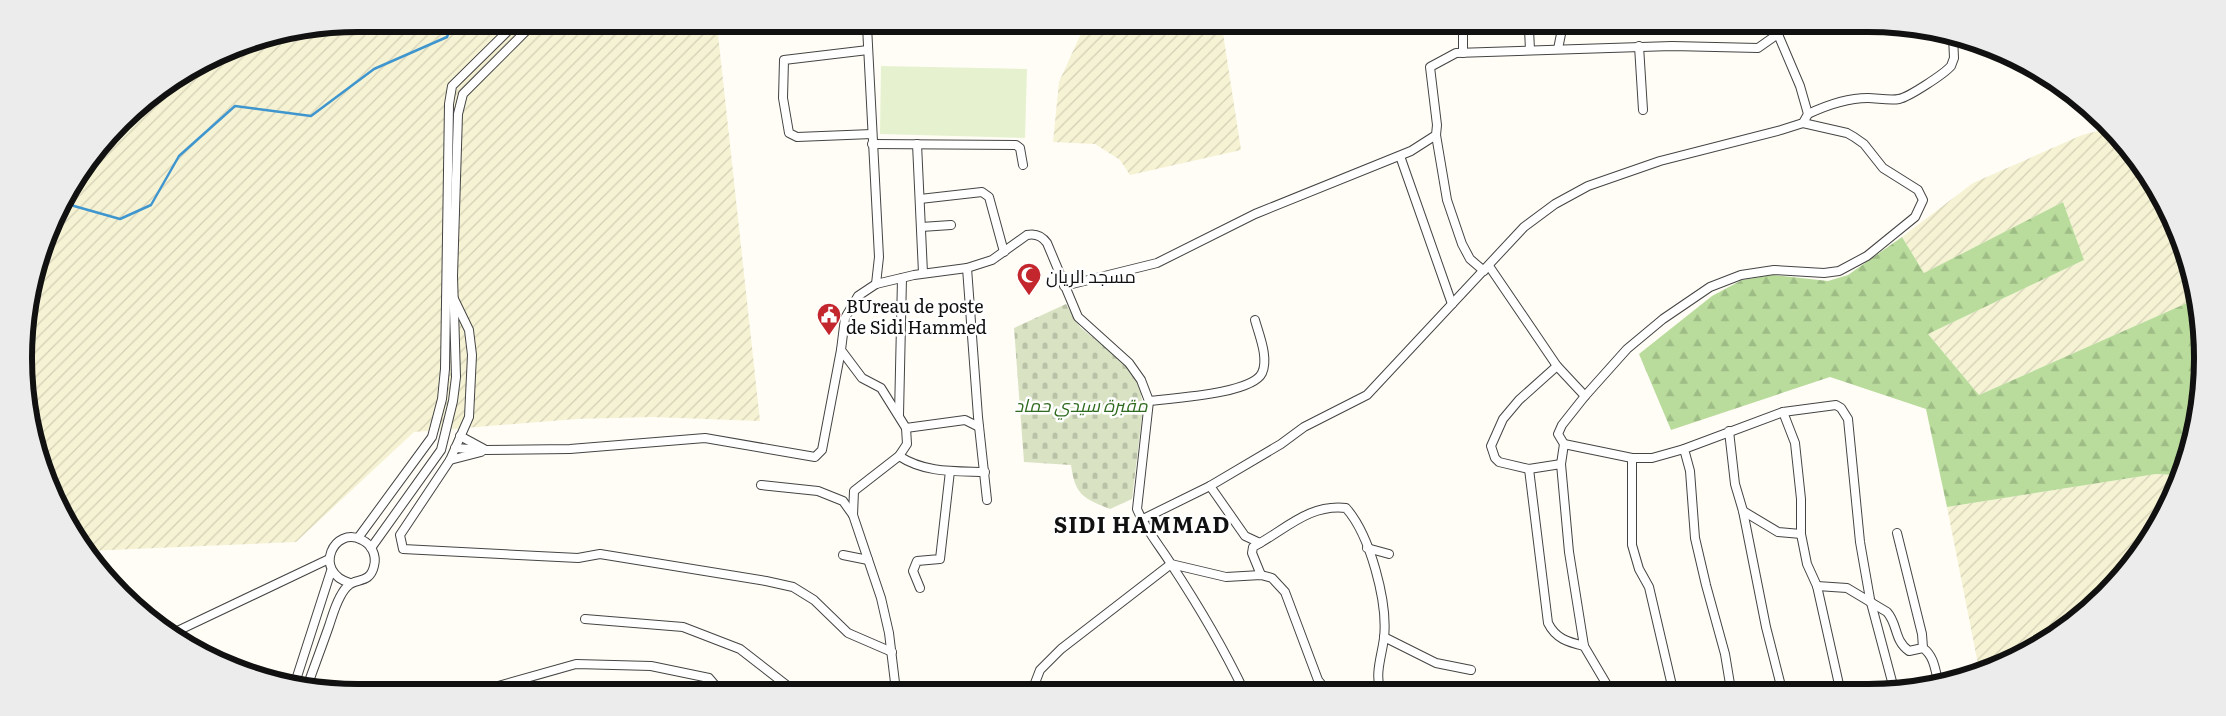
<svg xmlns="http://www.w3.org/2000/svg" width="2226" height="716" font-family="Literata,Cairo,serif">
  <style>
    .farmland { fill: url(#farmland-furrows) }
    .forest { fill: url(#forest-firs) }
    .cemetery { fill: url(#cemetery-stones) }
    .pitch { fill: #e6f2cf }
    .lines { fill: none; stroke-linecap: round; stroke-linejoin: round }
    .stream { stroke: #3f96cf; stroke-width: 2.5 }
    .minor-casing { stroke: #444; stroke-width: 10 }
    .minor { stroke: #fff; stroke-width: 8 }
    .labels { text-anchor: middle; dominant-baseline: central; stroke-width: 5; stroke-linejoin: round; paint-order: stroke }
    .poi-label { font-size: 18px; fill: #111; stroke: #fff; text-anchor: start }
    .park-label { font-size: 18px; font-style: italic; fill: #2f6b1f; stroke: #fff }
    .district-label { font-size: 22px; font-weight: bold; letter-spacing: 1px; fill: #111; stroke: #fff }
    .rim { fill: none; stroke: #111; stroke-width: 6 }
  </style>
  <defs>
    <pattern id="farmland-furrows" width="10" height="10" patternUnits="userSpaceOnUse" patternTransform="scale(1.25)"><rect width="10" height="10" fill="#f6f3d4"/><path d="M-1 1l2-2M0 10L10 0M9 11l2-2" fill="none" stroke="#d2cfb5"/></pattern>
    <pattern id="forest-firs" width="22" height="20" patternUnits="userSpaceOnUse" patternTransform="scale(1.25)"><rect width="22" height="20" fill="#b9dc9c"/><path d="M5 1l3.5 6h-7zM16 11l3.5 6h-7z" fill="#9ebc85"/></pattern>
    <pattern id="cemetery-stones" width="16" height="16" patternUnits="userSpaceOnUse" patternTransform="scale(1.25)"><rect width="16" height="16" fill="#d9e3c4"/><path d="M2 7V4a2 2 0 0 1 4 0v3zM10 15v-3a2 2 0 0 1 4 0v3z" fill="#b9c2a7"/></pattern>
  </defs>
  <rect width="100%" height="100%" fill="#fffdf5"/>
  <!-- farmland -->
  <g class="farmland">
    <path d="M358,24L717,25L760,421L652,417L576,419L414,432L296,542L86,551L80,544L35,444L24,380L27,315L58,210L93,155L137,107L230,49L293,30Z"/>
    <path d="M1084,27H1222L1241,150L1130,175L1120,160L1095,144L1053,142L1059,82Z"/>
    <path d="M2110,128L2146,173L2177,230L2196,299L1979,395L1928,334L2084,260L2063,202L1924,273L1902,237L1973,183L2082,135Z"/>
    <path d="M2156,474L2176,475L2158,525L2104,595L2016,658L1979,669L1947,507Z"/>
  </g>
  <!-- forest -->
  <path class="forest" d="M2063,202L2084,260L1928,334L1979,395L2196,299L2202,358L2196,423L2176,475L2156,474L1947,507L1926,409L1830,377L1671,430L1639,354L1712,296L1742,280L1773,275L1828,281L1848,275L1902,237L1924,273Z"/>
  <!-- cemetery -->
  <path class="cemetery" d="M1066,304L1080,327L1123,362L1140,386L1143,409L1132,499L1110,509C1083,498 1075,495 1071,465L1024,462L1014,328Z"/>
  <!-- pitch -->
  <path class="pitch" d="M881,66L1027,69L1025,138L880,134Z"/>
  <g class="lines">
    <!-- stream -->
    <path class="stream" d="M65,199L74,206L120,219L151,205L179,156L235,106L311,116L374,69L447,37L452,24"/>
    <defs>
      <g id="minor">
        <path d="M867,26L879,257L876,284"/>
        <path d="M1463,28V53"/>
        <path d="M1529,29L1530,50"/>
        <path d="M1639,46L1643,110"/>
        <path d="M1558,49L1562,29"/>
        <path d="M868,50L784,60L783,98L789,133L797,137L872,134"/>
        <path d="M1808,114C1827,105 1846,98 1868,98C1877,98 1890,101 1899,99C1909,97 1944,74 1951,66L1954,58L1953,36"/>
        <path d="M1436,135L1447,200L1462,244L1470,259L1484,271"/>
        <path d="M872,144L1016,145L1020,148L1023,165"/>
        <path d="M917,144L923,273"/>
        <path d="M1400,156L1452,304"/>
        <path d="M920,199L982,192L989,197L1004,252"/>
        <path d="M921,227L951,225"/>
        <path d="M1489,266L1557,366L1585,396"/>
        <path d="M967,268L978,417L987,500"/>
        <path d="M1064,286L1157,263L1255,214L1411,151L1436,135L1437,125L1430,67L1456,53L1672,46L1758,48L1775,36L1778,30"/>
        <path d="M454,299L469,330L472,355L469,417L450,460L400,535L403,549L578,558L600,554L766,581L793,587L814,600L848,633L892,652"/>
        <path d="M1557,366L1519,400L1503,419L1491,446L1495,458L1499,462L1529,469L1561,464"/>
        <path d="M1149,401C1172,398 1252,394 1262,373C1269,358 1259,335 1255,320"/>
        <path d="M1783,412L1795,443L1801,499V534L1807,564L1817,586L1840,689"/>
        <path d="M899,415L902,278"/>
        <path d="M906,428L965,420L979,427"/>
        <path d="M1729,431L1735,484L1743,511L1766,627L1782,690"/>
        <path d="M460,436L484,449"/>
        <path d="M1564,444L1632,458H1652L1684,449L1783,412L1836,405L1841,408L1848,419L1860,542L1870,599L1894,689"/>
        <path d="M455,448L485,450L570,449L705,438L815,457L822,450L841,350"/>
        <path d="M1684,449L1690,471L1695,538L1706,585L1725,654L1731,690"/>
        <path d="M899,456C925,473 954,471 985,472"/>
        <path d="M1632,458V545L1639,569L1649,587L1673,690"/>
        <path d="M450,460L481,452"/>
        <path d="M1529,469L1548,623C1556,639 1568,642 1584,646"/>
        <path d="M761,485L818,491L843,501L853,515"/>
        <path d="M1210,486L1245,536L1260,543C1288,527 1311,504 1346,508C1370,535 1388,602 1384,638C1382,655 1375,672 1380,690"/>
        <path d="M1743,511L1778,532L1801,534"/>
        <path d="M1141,520L1210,486L1281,444L1304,427L1367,395L1524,227L1555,204L1588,186L1660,161L1781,130L1803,123L1808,114L1800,86L1777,32"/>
        <path d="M1897,533L1922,634L1923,648"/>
        <path d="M358,538L432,437L442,399L445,369L449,104L452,86L515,24"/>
        <path d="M1260,543L1253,547L1252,553L1261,575"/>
        <path d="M371,548L441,450L453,401L456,377L453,276L458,114L463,94L533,24"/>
        <path d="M1367,548L1389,554"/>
        <path d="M843,555L868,560"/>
        <path d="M1817,586L1847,588L1887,612C1898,624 1894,641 1909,651L1923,648C1934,656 1935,669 1938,681"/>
        <path d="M920,588L913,571L917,561L940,559L950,471"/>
        <path d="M585,619L683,627L740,649L794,691"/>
        <path d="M171,634L329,559"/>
        <path d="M1384,637L1436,663L1471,670"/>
        <path d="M294,686L331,571"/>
        <path d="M307,687C314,667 322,646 329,626C332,617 335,606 340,597C342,593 345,588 349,585C356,578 370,584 374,566C377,555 371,544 362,540C334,525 312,572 350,583"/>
        <path d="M1610,690L1584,646L1569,552L1561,464L1564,444L1558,434L1562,425L1585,396L1627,349L1663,319L1710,287L1741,275L1774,270L1824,273L1839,271L1867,256L1915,217L1923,200L1918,190L1883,168L1864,144L1854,137L1847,133L1803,123"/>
        <path d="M896,691L889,633L881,598L853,515L854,491L899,456L907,444L906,428L881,388L862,378L841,350L845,318L858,296L876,284L914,275L967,268L992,260L1027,235C1036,233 1042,236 1047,243L1078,317L1129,363L1141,380L1149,401L1137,509C1145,529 1160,546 1171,564C1198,605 1223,647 1244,691"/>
        <path d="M1037,691L1035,683L1040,670L1061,649L1171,564L1226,577L1261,575L1272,578L1285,592L1318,680L1326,690"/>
        <path d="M483,692L484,690L576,664L651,666L709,678L721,692"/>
      </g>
    </defs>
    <!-- minor casing -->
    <use href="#minor" class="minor-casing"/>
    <!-- minor -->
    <use href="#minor" class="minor"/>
  </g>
  <!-- icons -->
  <defs>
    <symbol id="mosque-pin" viewBox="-11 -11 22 30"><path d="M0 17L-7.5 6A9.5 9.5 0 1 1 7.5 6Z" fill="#c4262e" stroke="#fff"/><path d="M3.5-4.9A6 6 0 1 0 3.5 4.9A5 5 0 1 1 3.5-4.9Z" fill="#fff"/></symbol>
    <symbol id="civic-pin" viewBox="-11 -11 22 30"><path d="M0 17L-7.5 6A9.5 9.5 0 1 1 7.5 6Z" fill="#c4262e" stroke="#fff"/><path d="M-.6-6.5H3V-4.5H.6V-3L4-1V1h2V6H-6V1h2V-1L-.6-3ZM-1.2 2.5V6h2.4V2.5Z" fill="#fff"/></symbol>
  </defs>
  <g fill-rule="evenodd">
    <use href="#mosque-pin" x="1015" y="261" width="28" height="38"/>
    <use href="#civic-pin" x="815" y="301" width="28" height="38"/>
  </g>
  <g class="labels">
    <!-- poi labels -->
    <g class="poi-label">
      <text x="1046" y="275">مسجد الريان</text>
      <text x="846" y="305">BUreau de poste<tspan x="846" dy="21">de Sidi Hammed</tspan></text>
    </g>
    <!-- park labels -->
    <g class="park-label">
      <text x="1081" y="404">مقبرة سيدي حماد</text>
    </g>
    <!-- district labels -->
    <g class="district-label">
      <text x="1142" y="523">SIDI HAMMAD</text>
    </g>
  </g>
  <!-- crop -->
  <path d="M0 0H2226V716H0ZM358 32H1868A326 326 0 0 1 2194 358V358A326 326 0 0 1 1868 684H358A326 326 0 0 1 32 358V358A326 326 0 0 1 358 32Z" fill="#ececec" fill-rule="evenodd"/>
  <path class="rim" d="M358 32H1868A326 326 0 0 1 2194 358V358A326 326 0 0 1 1868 684H358A326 326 0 0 1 32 358V358A326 326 0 0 1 358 32Z"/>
</svg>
